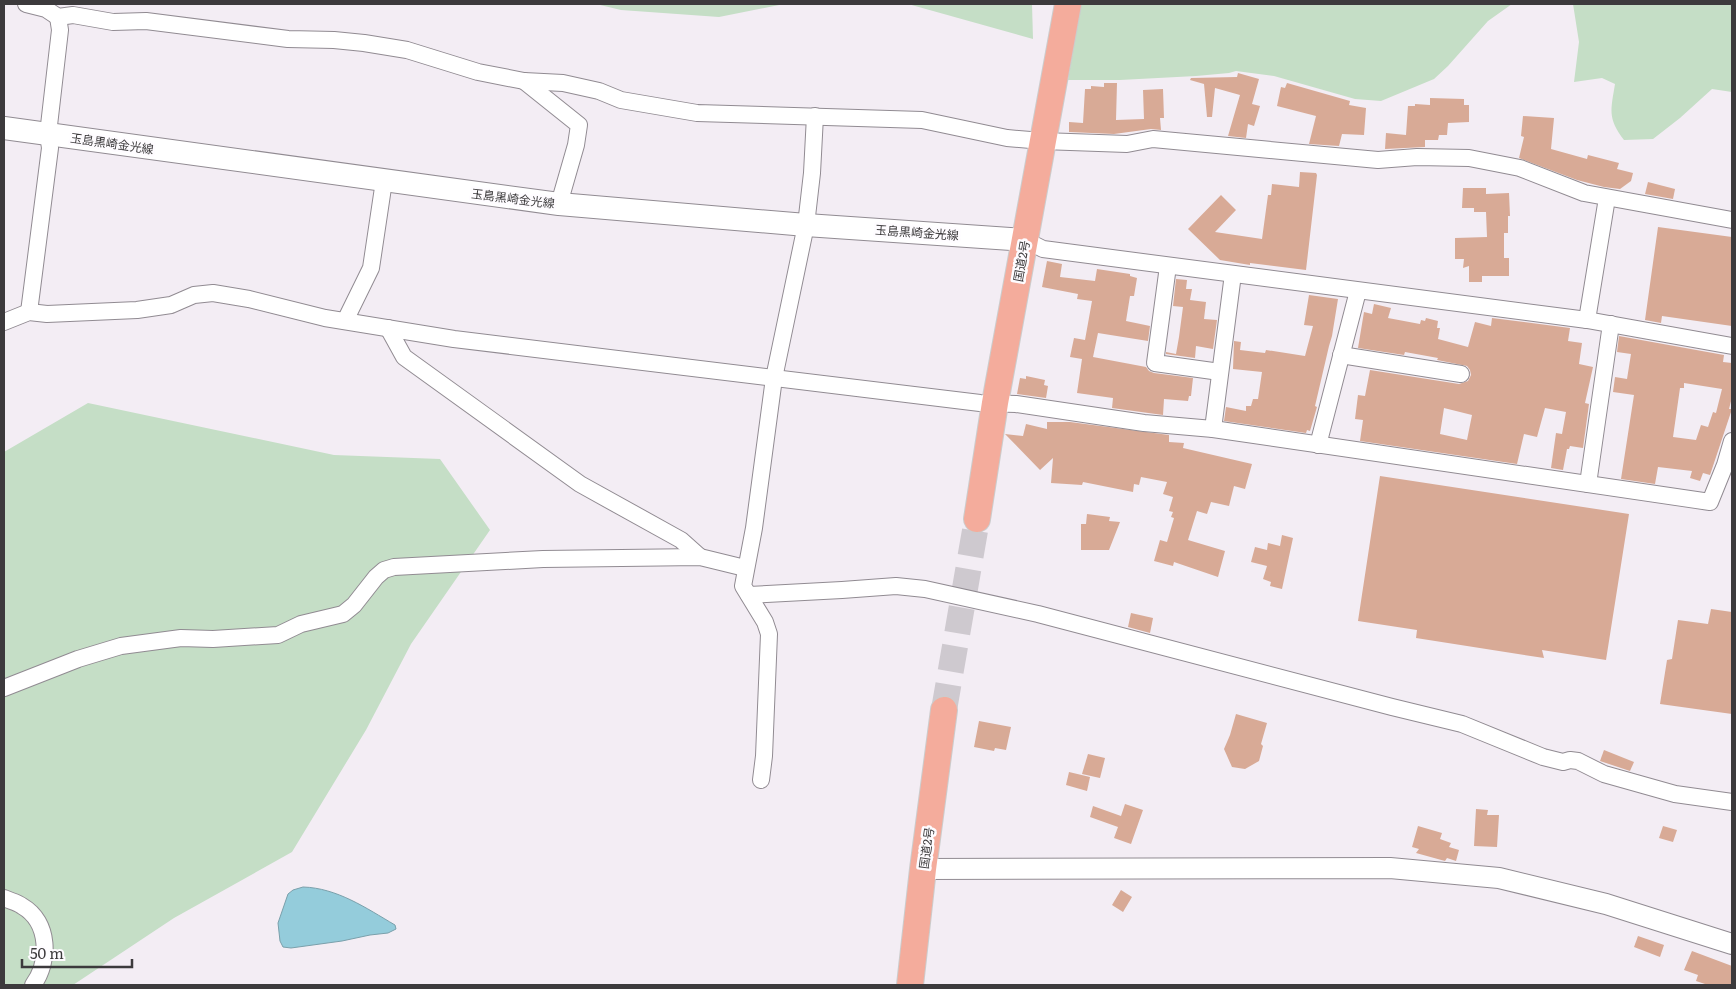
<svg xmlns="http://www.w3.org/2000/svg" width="1736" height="989" font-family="Literata,'Noto Sans JP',serif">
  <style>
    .green { fill: #c5dec6 }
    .water { fill: #94ccdb; stroke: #7aa0ab }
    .building { fill: #d8aa96; fill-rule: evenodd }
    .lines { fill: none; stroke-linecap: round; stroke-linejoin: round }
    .trunk-tunnel { stroke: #cec9cf; stroke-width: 26; stroke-dasharray: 26 13; stroke-linecap: butt }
    .minor-casing { stroke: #918b92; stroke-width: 18 }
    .tertiary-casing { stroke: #918b92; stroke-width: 22 }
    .secondary-casing { stroke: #918b92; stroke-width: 24 }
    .trunk-casing { stroke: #ccc; stroke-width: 28 }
    .minor { stroke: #fff; stroke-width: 16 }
    .tertiary { stroke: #fff; stroke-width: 20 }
    .secondary { stroke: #fff; stroke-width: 22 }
    .trunk { stroke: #f4ac9c; stroke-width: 26 }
    .labels { text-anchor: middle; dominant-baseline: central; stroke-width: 5; stroke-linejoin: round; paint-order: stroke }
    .street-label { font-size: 12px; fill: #3c3a3c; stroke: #fefcff }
  </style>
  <rect width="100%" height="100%" fill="#f3edf4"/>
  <!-- green -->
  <g class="green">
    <path d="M596,4H784L719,17L621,10Z"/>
    <path d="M908,4H1032L1033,39Z"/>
    <path d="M1081,4H1512L1488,21L1448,66L1434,79L1381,101L1355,99L1274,76L1236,71L1229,73L1196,76L1120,80H1068Z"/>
    <path d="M1573,4H1732V92L1712,89L1680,118L1653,139L1624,140C1607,118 1611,109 1615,84L1602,78L1574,82L1579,42Z"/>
    <path d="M88,403L334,455L440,459L490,530L411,644L366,730L292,852L174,918L73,985H4V452Z"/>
  </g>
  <!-- water -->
  <path class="water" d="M303,887C337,888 366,908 395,925L396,929L388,933L370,935L342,941L291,948L283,947L280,941L278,923L288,894L293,890Z"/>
  <!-- building -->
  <g class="building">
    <path d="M1238,73L1259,79L1252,104L1260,106L1254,126L1248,124L1246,138L1228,136L1240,95L1215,88L1212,117H1207L1204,84L1190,80L1191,78L1237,77Z"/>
    <path d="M1104,83H1117L1116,120L1144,119L1143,90L1163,89L1164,118H1160L1161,130L1151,129L1114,134L1069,132V122L1083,123L1085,89H1091V86L1104,87Z"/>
    <path d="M1287,83L1350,101L1349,105L1366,108L1364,135L1342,134L1339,146L1309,144L1316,116L1277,106L1281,87L1285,88Z"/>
    <path d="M1430,98L1464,99V105H1469V122L1448,123L1447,135H1439L1438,140H1425V147L1385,149L1386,133L1406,135L1408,106H1415V104L1430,105Z"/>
    <path d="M1523,116L1554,118L1551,149L1587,159L1588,155L1619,163L1617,169L1633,173L1631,181L1620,189L1604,187L1577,180L1519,158L1524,137L1521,136Z"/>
    <path d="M1300,172L1316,173L1317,175L1306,270L1250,263V265L1220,260L1188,229L1221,195L1236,210L1215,232L1262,239L1268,195H1271L1272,184L1299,187Z"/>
    <path d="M1648,182L1675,189L1673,199L1645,194Z"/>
    <path d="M1463,188H1486V194L1509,193L1510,216H1508V233H1504V258H1509V276H1482V282H1469V266L1463,268L1464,259H1455V238L1487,237L1486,212H1474V208H1462Z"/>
    <path d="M1658,227L1732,237V326L1662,316L1661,323L1645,320Z"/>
    <path d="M1047,261L1062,264L1060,277L1095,281L1097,269L1130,274V276L1137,278L1134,296H1130L1126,321L1150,326L1148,341L1098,333L1093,357L1146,367L1149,371L1154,373L1193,378L1191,396H1189L1188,401L1164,399L1163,415L1112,408L1113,398L1077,393L1082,359L1070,357L1074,338L1085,340L1092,301L1077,299L1078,294L1042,287Z"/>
    <path d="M1176,279L1187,280L1186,289H1192L1190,300L1206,302L1204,319L1217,320L1213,349L1196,346L1195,358L1166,354V352L1176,354L1179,337L1183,307L1173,306Z"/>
    <path d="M1309,295L1338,299L1332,336L1329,346L1315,406L1317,407L1310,431L1307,430L1306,433L1224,421L1226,407L1246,411V406H1251L1253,399H1258L1262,372L1233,369L1234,341L1241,342L1240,350L1265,353L1266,350L1305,356L1313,326L1304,325Z"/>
    <path d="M1374,304L1391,308L1388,318L1420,324L1421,320L1425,321L1426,318L1438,321L1437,328H1440L1438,339L1468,347L1475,322L1491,326L1492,318L1570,328L1568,341L1582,343L1579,364L1593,367L1585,403L1589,404L1583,448L1570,446L1569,449H1567L1563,470L1551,468L1556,433L1562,434L1566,412L1545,408L1537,437L1524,434L1517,464L1360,441L1363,420L1355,419L1358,395L1365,396L1370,370L1459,384L1468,381L1471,375L1470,370L1467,366L1437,360L1438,358L1405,352L1404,355L1358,348L1364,312L1372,314ZM1444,408L1472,415L1467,440L1440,434Z"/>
    <path d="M1619,336L1724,355L1723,362L1732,363V397L1729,409H1732L1710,475L1703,473L1700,481L1690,478L1692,471L1658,467L1655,484L1621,479L1634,395L1613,392L1615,377L1627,379L1631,354L1617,352ZM1684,383L1722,389L1716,413L1713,412L1708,427L1701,425L1696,440L1673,437L1680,388H1684Z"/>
    <path d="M1026,376L1045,380L1044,385L1048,386L1046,398L1017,394L1020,378L1026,379Z"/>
    <path d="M1047,422H1070L1169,435V442L1184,443L1183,448L1252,464L1245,489L1234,486L1229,506L1211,502L1207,514L1197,511L1188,540L1225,551L1218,577L1174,562L1173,566L1154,561L1160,540L1167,542L1174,518L1171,517L1173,512L1169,511L1173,497L1163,494L1167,482L1141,477L1139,485L1134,484L1133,492L1083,482L1082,485L1051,483L1053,458L1040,470L1005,434L1023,436L1026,424L1047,429Z"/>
    <path d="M1380,476L1629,514L1606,660L1542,650L1544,658L1416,638L1417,630L1358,621Z"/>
    <path d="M1087,514L1110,517L1109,521L1120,522L1109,550H1081V524H1086Z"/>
    <path d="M1282,535L1293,538L1282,589L1270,586L1271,582L1263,579L1267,566L1251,562L1255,547L1267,550L1268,543L1280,546Z"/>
    <path d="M1711,609L1732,612V714L1660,704L1667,660L1672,659L1678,620L1708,624Z"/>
    <path d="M1131,613L1153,618L1150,633L1128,627Z"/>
    <path d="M1236,714L1267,723L1261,744L1263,746L1259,761L1245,769L1232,767L1224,749L1230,735Z"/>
    <path d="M979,721L1011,727L1006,750L995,748L994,751L974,747Z"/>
    <path d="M1604,750L1634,762L1630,771L1600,761Z"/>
    <path d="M1088,754L1105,758L1100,778L1082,774Z"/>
    <path d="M1069,772L1090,777L1087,791L1066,785Z"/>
    <path d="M1125,804L1143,810L1131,844L1114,838L1118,827L1090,817L1093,806L1121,816Z"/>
    <path d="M1476,809L1488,810L1487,815H1499L1497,847L1474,846Z"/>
    <path d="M1418,826L1442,833L1440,839L1451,843L1449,847L1459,850L1456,861L1447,858L1445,861L1416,853L1419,849L1412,847Z"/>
    <path d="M1663,826L1677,830L1673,842L1659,838Z"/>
    <path d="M1121,890L1132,897L1123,912L1112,905Z"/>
    <path d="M1638,936L1664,945L1660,957L1634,947Z"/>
    <path d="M1692,951L1732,966V985H1708L1696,981L1698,975L1684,970Z"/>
  </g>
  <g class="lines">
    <!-- trunk-tunnel -->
    <path class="trunk-tunnel" d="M944,710L977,519"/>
    <defs>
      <g id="minor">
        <path d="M26,4L46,9L58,17L73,15L113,22L146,21L288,39L334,40L364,43L407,50L478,72L524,81L563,83L599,91L621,100L697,113L922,120L1007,138L1042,141L1127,144L1153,139L1378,160L1417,157L1469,158L1520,168L1584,193L1732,220"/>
        <path d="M524,81L579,125L576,145L559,204"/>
        <path d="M1025,240L1043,249L1587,320L1732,346"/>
        <path d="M1168,266L1155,363L1220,372"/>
        <path d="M29,312L50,148L48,134L60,30L58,17"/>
        <path d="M1587,320L1607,198"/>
        <path d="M345,321L371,268L384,181"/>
        <path d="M4,322L29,312L47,314L137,310L171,305L194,295L213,293L249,299L325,318L454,339L980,403L1016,404L1144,423L1213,429L1710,502L1725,465L1732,441"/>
        <path d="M388,328L404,357L580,484L681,540L700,557"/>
        <path d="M1341,355L1461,374"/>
        <path d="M1213,429L1233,274"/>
        <path d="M1318,445L1358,291"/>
        <path d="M1588,484L1611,324"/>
        <path d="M749,595L842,590L896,586L925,589L1038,614L1392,707L1462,724L1543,757L1563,762L1570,760L1578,761L1604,774L1675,794L1732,802"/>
        <path d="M4,688L78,659L121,646L181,638L213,639L278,635L301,624L343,614L354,605L376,577L384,570L394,567L543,559L700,557L745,568"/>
        <path d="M761,780L764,756L769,634L765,622L743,586L754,528L774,378L806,225L812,173L815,116"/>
        <path d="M4,898C10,901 17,902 22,906C50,922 50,962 33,985"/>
      </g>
      <path id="tertiary" d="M923,869L1390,868L1499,878L1606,904L1732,944"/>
      <path id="secondary" d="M4,128L559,204L806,225L1025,240"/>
      <g id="trunk">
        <path d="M977,519L995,403L1068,4"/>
        <path d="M910,985L923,869L944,710"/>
      </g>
    </defs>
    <!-- minor casing -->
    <use href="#minor" class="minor-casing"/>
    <!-- tertiary casing -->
    <use href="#tertiary" class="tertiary-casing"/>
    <!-- secondary casing -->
    <use href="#secondary" class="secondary-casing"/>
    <!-- trunk casing -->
    <use href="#trunk" class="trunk-casing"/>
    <!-- minor -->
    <use href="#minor" class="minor"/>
    <!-- tertiary -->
    <use href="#tertiary" class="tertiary"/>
    <!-- secondary -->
    <use href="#secondary" class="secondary"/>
    <!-- trunk -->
    <use href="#trunk" class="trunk"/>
  </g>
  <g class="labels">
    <!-- street labels -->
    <g class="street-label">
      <text transform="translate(112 143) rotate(8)">玉島黒崎金光線</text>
      <text transform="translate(513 198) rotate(7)">玉島黒崎金光線</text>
      <text transform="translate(917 232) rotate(4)">玉島黒崎金光線</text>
      <text transform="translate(1021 261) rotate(-80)">国道2号</text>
      <text transform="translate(926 848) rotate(-82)">国道2号</text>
    </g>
  </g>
  <!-- border -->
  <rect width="1736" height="989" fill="none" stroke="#3c3a3c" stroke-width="10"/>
  <!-- scale -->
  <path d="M22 959v8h110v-8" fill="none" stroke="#3c3a3c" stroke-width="2.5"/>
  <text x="30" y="959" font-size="15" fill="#3c3a3c" stroke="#fefcff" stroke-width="4" paint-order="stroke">50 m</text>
</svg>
